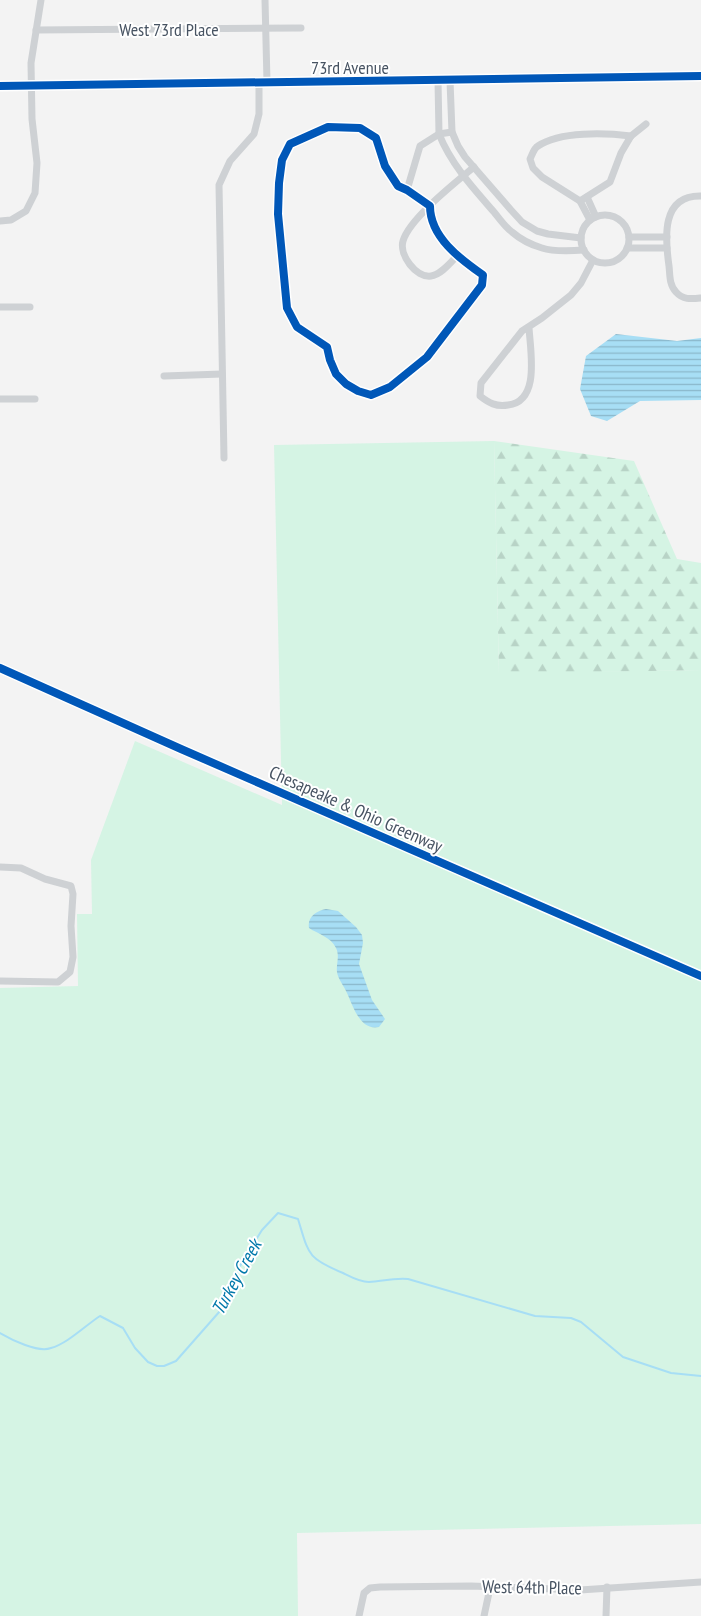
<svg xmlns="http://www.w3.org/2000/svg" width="701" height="1616" font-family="'PT Sans Narrow',sans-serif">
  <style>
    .grass { fill: #d5f4e4 }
    .forest { fill: url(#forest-firs) }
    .water { fill: url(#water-rules) }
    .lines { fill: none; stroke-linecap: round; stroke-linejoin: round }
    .stream { stroke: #a7def5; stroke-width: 2 }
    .minor { stroke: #ced1d4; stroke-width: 7 }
    .tertiary { stroke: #ced1d4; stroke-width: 9 }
    .cycleway-casing { stroke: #fff; stroke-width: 11 }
    .cycleway { stroke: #0057b8; stroke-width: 8 }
    .labels { text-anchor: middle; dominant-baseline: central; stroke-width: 4; stroke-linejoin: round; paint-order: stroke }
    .street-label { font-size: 18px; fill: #475362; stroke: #fff }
    .water-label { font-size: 19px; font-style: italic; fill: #0279ab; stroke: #fff }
  </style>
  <defs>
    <pattern id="forest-firs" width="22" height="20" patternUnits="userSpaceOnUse" patternTransform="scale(1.25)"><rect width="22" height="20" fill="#d5f4e4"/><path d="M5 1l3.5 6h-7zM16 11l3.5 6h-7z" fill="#b8d3c6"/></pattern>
    <pattern id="water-rules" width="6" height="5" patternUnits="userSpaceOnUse" patternTransform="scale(1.25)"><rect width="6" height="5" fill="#a7def5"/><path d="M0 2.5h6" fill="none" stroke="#8ab7ca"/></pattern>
  </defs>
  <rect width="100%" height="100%" fill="#f3f3f3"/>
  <!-- grass -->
  <path class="grass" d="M494,441L499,673L701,670V1524L297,1533L298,1616H0V988L78,986L77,914H92L91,860L135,741L282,805L274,445Z"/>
  <!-- forest -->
  <path class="forest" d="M494,441L634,461L677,559L701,563V670L499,674Z"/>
  <!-- water -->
  <g class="water">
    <path d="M616,334L677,341L701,338V400L640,401L607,421L591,416L580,389L586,356Z"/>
    <path d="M326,909L338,911L356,927L362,935L363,943L359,964L372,1000L385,1019L379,1027C360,1031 353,1006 347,993C344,986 338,979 337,972C336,964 340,956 336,948C331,937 318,934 309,928C307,917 316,911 326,909Z"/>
  </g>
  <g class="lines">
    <!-- stream -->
    <path class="stream" d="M0,1333C12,1340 38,1353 51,1348C67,1344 86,1325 100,1316L123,1328L135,1348L148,1362L157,1366H164L176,1361L220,1311L241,1264L262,1230L278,1213L298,1219C309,1255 307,1258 343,1273C351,1277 360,1282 369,1282C383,1281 392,1278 408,1279L535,1316L571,1318L581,1322L623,1357L671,1373L701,1376"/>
    <!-- minor -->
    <g class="minor">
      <path d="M265,0L267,82"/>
      <path d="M36,30L301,28"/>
      <path d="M438,81L439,134C451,164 473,188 494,212C499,218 505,227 512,232C520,239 532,245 542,248C554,252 571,251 584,250"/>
      <path d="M450,81L452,132L458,146L465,157L511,210L522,222L537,231L548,234L581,238"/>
      <path d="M328,127L360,128L376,138L385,166L398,186L407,190L430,206C430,237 460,259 483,275L482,285L427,357L390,387L371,395L358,391L346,384L336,374L330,360L327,347L297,327L287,308L278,214L279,183L282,160L290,144Z"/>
      <path d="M407,190L420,146L439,134L452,132"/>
      <path d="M701,196C661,195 665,238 669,266C670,274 669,285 676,292C683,300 691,299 701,298"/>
      <path d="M587,197L596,217"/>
      <path d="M580,201L610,182L621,153L631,136L646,124"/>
      <circle cx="605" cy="239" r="24"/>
      <path d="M590,220L580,201L542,177L533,168L530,159C532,155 534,148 538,146C560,131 606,133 631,136"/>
      <path d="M0,221L11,220L26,211L35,193L37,163L32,119L31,63L41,0"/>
      <path d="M629,237H667"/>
      <path d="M627,248H667"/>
      <path d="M458,255C451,262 441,275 431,276C416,278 399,255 403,241C409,219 456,182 474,167"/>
      <path d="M0,307H30"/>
      <path d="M529,327C530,350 541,401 508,405C496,407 489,403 480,396L481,383L522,331L542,318L571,295L581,283L593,260"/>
      <path d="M164,376L222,374"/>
      <path d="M0,399H35"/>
      <path d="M224,458L219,185L230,161L254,134L259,114V83"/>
      <path d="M0,867L21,868L45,879L71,886L73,894L71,926L73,957L70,972L58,982L0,981"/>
      <path d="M359,1616L364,1593L370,1588L380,1587L471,1586L580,1590L701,1582"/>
      <path d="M484,1616L490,1588"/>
      <path d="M606,1616L607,1587"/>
    </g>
    <!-- tertiary -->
    <path class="tertiary" d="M0,86L701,76"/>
    <defs>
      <g id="cycleway">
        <path d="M0,86L701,76"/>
        <path d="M328,127L360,128L376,138L385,166L398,186L407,190L430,206C430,237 460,259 483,275L482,285L427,357L390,387L371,395L358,391L346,384L336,374L330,360L327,347L297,327L287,308L278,214L279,183L282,160L290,144Z"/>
        <path d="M0,668L181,749L701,976"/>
      </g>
    </defs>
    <!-- cycleway casing -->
    <use href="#cycleway" class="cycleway-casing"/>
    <!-- cycleway -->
    <use href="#cycleway" class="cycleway"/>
  </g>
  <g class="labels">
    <!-- street labels -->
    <g class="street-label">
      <text x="169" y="29">West 73rd Place</text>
      <text x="350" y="67">73rd Avenue</text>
      <text transform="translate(356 809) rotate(24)">Chesapeake &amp; Ohio Greenway</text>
      <text transform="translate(532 1587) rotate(1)">West 64th Place</text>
    </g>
    <!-- water labels -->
    <g class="water-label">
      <text transform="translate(236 1277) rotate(-61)">Turkey Creek</text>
    </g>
  </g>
</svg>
